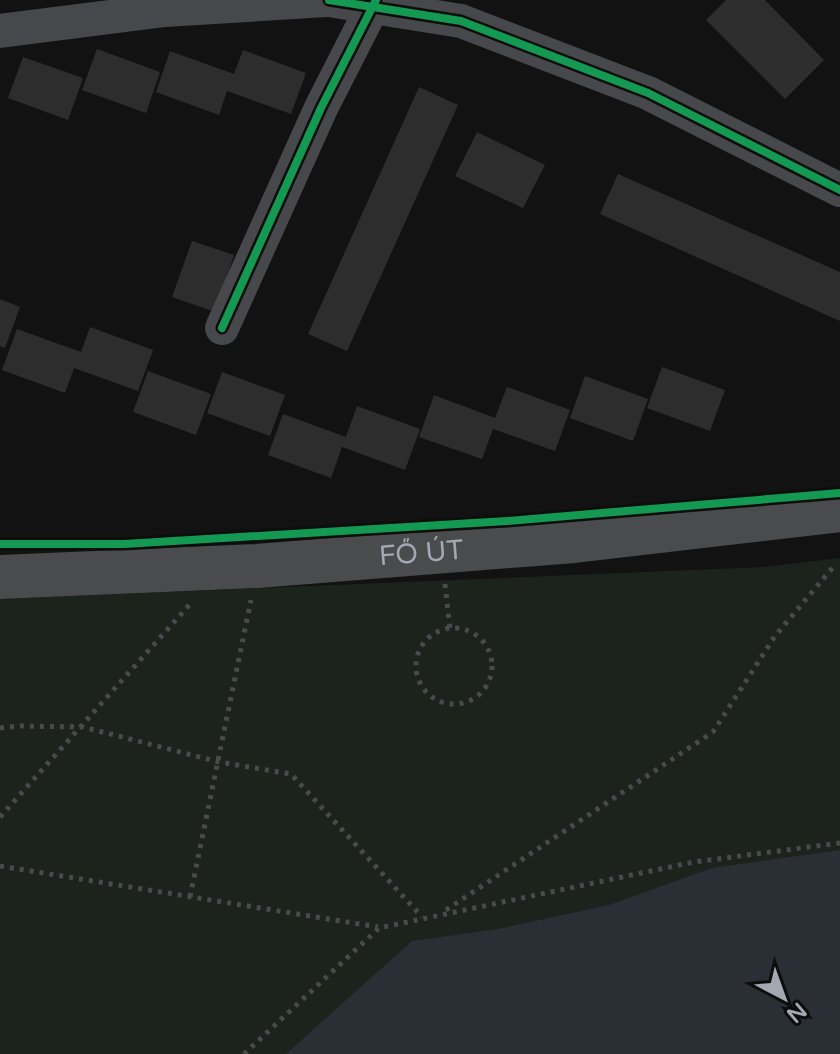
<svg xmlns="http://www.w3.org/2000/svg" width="840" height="1054" font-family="'Varela Round',sans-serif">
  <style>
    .green { fill: #1c231d }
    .water { fill: #292f35 }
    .building { fill: #2d2d2e }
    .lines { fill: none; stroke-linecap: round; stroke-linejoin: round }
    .path { stroke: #484a4d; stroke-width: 5; stroke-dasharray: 4 6; stroke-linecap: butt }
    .minor { stroke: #47484b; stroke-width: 34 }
    .major { stroke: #494b4d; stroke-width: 44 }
    .cycleway-casing { stroke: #0d0d0e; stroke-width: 13 }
    .cycleway { stroke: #139951; stroke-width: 8 }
    .labels { text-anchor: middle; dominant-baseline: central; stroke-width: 7; stroke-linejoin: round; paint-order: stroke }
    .street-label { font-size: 28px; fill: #a3a9b3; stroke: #0d0d0e }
  </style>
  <rect width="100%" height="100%" fill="#121213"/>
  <!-- green -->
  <path class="green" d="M840,558V1054H0V599L764,567Z"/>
  <!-- water -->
  <path class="water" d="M840,850V1054H286L412,941L498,929L609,905L712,868Z"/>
  <!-- building -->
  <g class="building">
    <path d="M726,0H765L824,60L785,99L706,20Z"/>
    <path d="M97,49L160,72L146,113L82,90Z"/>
    <path d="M243,50L306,73L291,114L227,91L219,115L156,92L170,51L234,74Z"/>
    <path d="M23,57L83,78L68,120L8,98Z"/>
    <path d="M419,87L458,105L347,351L308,334Z"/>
    <path d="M477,132L545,165L523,208L455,176Z"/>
    <path d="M618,174L840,272V321L600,214Z"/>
    <path d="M192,241L234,255L215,312L172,297Z"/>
    <path d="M0,299L20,307L5,348L0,346Z"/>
    <path d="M90,327L153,350L138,391L74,368L65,393L2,370L17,329L81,352Z"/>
    <path d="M662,367L725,390L710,431L647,408Z"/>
    <path d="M148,371L211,394L196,435L133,412Z"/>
    <path d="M222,372L285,395L270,436L207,413Z"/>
    <path d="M585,376L648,399L633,441L570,418Z"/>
    <path d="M507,387L570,410L555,451L493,429L482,459L419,437L434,395L495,418Z"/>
    <path d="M357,406L420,429L405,470L342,447L331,478L268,455L283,414L346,437Z"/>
  </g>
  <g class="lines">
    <!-- path -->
    <g class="path">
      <path d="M445,584L450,629"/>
      <circle cx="454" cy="666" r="38"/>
      <path d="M0,728L20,726L83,727L219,762L291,774L422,917"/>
      <path d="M0,817L191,603"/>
      <path d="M0,866L378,927"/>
      <path d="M190,897L251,600"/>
      <path d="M446,910L713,732L775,636L834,566"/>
      <path d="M244,1054L379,928L694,862L840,843"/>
    </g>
    <!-- minor -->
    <g class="minor">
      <path d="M329,0L461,21L648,93L840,190"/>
      <path d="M0,31L165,10L326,0"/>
      <path d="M222,328L321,108L376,0"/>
    </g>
    <!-- major -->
    <path class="major" id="s1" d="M0,577L257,566L574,541L840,510"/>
    <defs>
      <g id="cycleway">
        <path d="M329,0L461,21L648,93L840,190"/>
        <path d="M222,328L321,108L376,0"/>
        <path d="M0,544H124L507,521L840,493"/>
      </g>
    </defs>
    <!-- cycleway casing -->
    <use href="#cycleway" class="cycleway-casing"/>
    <!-- cycleway -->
    <use href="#cycleway" class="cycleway"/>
  </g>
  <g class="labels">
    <!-- street labels -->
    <g class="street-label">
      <text stroke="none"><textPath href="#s1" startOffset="422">FŐ ÚT</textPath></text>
    </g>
  </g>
  <!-- north arrow -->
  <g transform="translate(784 998) rotate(139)" stroke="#0d0d0e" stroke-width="6" paint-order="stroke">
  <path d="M0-6L14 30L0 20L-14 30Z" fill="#a3a9b3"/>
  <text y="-12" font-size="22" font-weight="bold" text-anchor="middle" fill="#a3a9b3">N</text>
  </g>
</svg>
